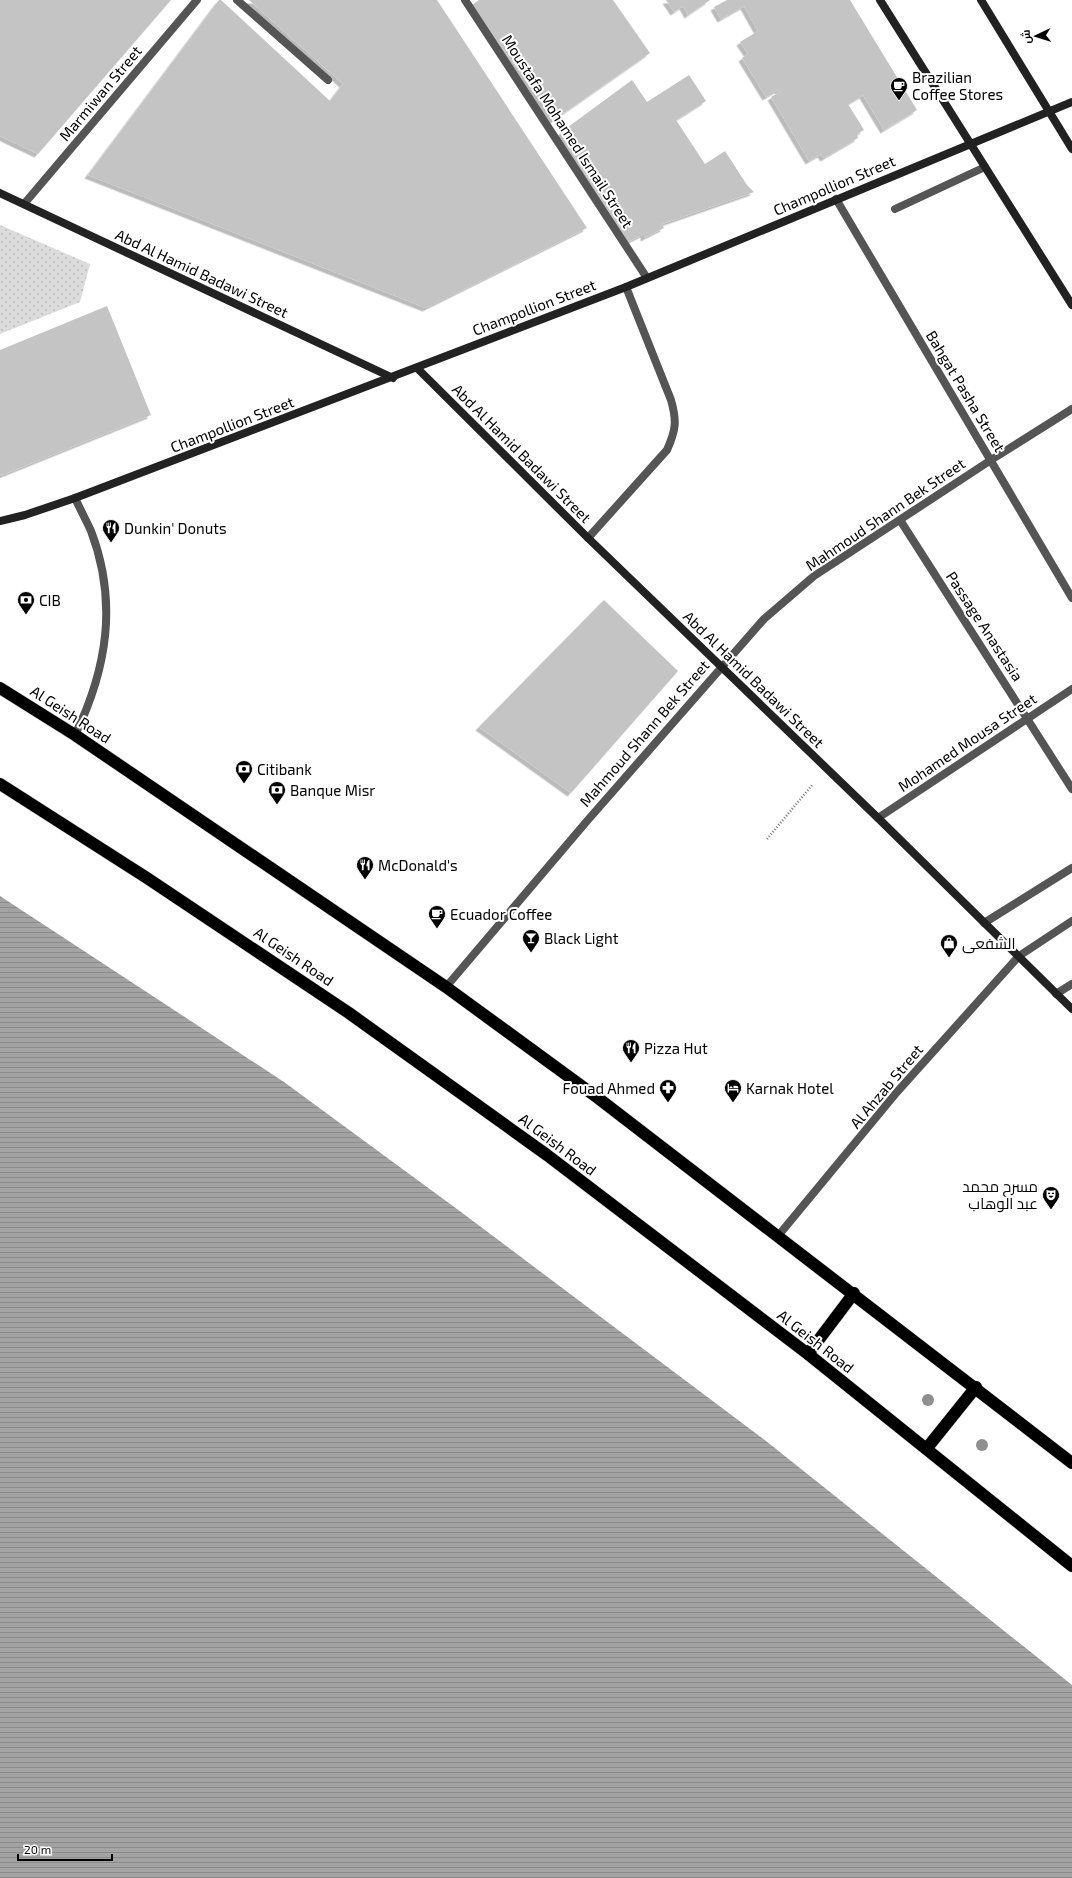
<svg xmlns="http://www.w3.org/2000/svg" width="1072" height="1878" font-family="'Exo 2',Cairo,sans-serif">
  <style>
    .grass { fill: url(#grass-dots) }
    .water { fill: url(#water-rules) }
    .building { fill: #c4c4c4; filter: url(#shadow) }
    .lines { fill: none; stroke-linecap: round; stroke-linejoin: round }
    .highway-casing { stroke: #dbdbdb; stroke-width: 13 }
    .path { stroke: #777; stroke-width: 2.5; stroke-dasharray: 1 2; stroke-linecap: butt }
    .lane { stroke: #555; stroke-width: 8 }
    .street { stroke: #555; stroke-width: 8 }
    .secondary { stroke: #222; stroke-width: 8 }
    .highway { stroke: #000; stroke-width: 12 }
    .tree { fill: #8f8f8f }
    .labels { text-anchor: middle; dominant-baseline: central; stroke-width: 4; stroke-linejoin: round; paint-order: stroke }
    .poi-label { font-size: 15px; fill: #000; stroke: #fff; text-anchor: start }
    .street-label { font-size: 15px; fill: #000; stroke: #fff }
  </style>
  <defs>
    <pattern id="grass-dots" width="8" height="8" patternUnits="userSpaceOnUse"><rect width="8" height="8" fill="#dcdcdc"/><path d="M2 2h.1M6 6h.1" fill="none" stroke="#bbb" stroke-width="1.8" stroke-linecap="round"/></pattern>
    <pattern id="water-rules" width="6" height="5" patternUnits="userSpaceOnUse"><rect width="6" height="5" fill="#a3a3a3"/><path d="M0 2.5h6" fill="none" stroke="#8b8b8b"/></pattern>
    <filter id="shadow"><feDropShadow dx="-3.5" dy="3.5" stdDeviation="0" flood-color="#0004"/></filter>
  </defs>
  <rect width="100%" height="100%" fill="#fff"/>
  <!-- grass -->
  <path class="grass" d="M0,225L90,264L80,302L0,334Z"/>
  <!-- water -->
  <path class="water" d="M0,896L284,1082L461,1212L766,1441L1072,1685V1878H0Z"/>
  <!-- building -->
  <g class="building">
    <path d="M0,0H171L38,154L0,136Z"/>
    <path d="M219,0H221L330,101L343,84L249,0H437L587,228L426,308L88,175Z"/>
    <path d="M479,0H613L650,53L554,120L472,5Z"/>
    <path d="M666,0H710L688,15L683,6L674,12Z"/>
    <path d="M727,0H850L917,110L884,130L863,95L848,104L864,130L857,134L858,138L824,158L821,154L809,161L771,97L780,92L778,90L766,97L742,58L748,54L740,42L758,31L744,6L721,19L714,7Z"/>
    <path d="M689,75L706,101L676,120L705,164L725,151L747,185L754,192L662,224L664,228L644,238V234L628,242L560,133L632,80L647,102Z"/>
    <path d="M107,306L151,415L0,476V350Z"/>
    <path d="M604,600L678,671L571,793L479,727Z"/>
  </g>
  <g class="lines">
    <defs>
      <g id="highway">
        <path d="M0,688L75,735L446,987L598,1098L1072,1463"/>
        <path d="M0,784L147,878L349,1013L547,1155L808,1354L1072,1566"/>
        <path d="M808,1354L854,1293"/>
        <path d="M927,1448L976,1387"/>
      </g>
    </defs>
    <!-- highway casing -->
    <use href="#highway" class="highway-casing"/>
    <!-- path -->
    <path class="path" d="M767,839L813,784"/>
    <!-- lane -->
    <g class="lane">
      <path d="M237,0L328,80"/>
      <path d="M895,209L985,167"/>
      <path d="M900,520L1072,789"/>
      <path d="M75,735C107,669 118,602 91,531C86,520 80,509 75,498"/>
      <path d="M1019,956L1072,921"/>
    </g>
    <!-- street -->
    <g class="street">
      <path d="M465,0L647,278"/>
      <path d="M836,199L1072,598"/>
      <path d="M24,204L197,0"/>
      <path d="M588,538L667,450C676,430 677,421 671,400L626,287"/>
      <path d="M878,818L1072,689"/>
      <path d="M984,923L1072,868"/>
      <path d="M446,987L587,821L764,619L814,576L991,460L1072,409"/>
      <path d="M1056,994L1072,984"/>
      <path d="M778,1236L897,1092L1019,956"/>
    </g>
    <!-- secondary -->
    <g class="secondary">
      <path d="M880,0L1072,305"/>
      <path d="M981,0L1072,149"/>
      <path d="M0,193L393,378"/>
      <path d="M417,368L588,538L878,818L1072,1009"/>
      <path d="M0,521L25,515L75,498L626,287L1072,102"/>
    </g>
    <!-- highway -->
    <use href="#highway" class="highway"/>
  </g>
  <!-- trees -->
  <g class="tree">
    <circle cx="928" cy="1400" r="6"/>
    <circle cx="982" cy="1445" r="6"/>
  </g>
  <!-- icons -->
  <defs>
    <symbol id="cafe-pin" viewBox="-11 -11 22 30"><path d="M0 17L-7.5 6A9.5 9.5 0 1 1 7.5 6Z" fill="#000" stroke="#fff"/><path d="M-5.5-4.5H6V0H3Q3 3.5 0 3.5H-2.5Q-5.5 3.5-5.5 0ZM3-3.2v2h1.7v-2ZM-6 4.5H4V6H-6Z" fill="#fff"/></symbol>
    <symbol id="restaurant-pin" viewBox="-11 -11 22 30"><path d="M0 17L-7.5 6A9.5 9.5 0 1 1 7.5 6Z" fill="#000" stroke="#fff"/><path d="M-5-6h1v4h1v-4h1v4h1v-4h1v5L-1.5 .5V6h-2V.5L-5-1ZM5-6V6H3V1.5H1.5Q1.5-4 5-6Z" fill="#fff"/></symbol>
    <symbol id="bank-pin" viewBox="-11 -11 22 30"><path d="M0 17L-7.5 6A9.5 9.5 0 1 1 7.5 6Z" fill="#000" stroke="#fff"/><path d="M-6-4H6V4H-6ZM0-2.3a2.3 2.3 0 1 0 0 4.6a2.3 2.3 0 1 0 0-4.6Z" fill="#fff"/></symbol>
    <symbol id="bar-pin" viewBox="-11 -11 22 30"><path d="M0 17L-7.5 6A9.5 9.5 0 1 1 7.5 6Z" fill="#000" stroke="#fff"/><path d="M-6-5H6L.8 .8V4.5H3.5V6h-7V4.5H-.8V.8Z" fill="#fff"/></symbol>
    <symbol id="shop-pin" viewBox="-11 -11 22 30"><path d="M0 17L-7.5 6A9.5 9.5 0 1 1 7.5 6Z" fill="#000" stroke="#fff"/><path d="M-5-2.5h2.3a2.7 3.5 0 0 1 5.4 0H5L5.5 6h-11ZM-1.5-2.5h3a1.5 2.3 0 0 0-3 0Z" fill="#fff"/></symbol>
    <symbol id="pharmacy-pin" viewBox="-11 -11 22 30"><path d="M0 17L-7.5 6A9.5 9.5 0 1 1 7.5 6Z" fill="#000" stroke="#fff"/><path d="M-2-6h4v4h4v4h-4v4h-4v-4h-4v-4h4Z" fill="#fff"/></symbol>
    <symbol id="hotel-pin" viewBox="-11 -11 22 30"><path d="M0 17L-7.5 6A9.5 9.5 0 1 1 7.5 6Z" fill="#000" stroke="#fff"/><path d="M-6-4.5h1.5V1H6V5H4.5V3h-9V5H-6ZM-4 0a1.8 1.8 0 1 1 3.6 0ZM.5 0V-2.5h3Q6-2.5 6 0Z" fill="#fff"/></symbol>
    <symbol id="theatre-pin" viewBox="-11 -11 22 30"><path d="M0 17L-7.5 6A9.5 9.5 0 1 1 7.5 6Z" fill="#000" stroke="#fff"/><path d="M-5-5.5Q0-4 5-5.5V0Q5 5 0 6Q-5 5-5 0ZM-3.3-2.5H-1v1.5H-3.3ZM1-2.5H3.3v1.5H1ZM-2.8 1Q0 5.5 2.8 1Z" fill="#fff"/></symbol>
  </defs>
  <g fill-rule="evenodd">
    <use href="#cafe-pin" x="889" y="76" width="20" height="27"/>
    <use href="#restaurant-pin" x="101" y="518" width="20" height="27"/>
    <use href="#bank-pin" x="16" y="590" width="20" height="27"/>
    <use href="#bank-pin" x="234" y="759" width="20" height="27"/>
    <use href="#bank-pin" x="267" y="780" width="20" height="27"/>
    <use href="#restaurant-pin" x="355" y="855" width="20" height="27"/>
    <use href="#cafe-pin" x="427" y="904" width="20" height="27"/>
    <use href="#bar-pin" x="521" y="928" width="20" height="27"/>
    <use href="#shop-pin" x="939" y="933" width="20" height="27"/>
    <use href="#restaurant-pin" x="621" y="1038" width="20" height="27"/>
    <use href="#pharmacy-pin" x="658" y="1078" width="20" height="27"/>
    <use href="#hotel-pin" x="723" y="1078" width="20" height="27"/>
    <use href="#theatre-pin" x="1041" y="1185" width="20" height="27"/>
  </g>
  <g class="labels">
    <!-- poi labels -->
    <g class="poi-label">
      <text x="912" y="77">Brazilian<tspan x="912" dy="17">Coffee Stores</tspan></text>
      <text x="124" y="528">Dunkin' Donuts</text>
      <text x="39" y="600">CIB</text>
      <text x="257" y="769">Citibank</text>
      <text x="290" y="790">Banque Misr</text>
      <text x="378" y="865">McDonald's</text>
      <text x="450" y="914">Ecuador Coffee</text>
      <text x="544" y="938">Black Light</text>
      <text x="962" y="943">الشفعى</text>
      <text x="644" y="1048">Pizza Hut</text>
      <text x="655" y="1088" text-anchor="end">Fouad Ahmed</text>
      <text x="746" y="1088">Karnak Hotel</text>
      <text x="1038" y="1186" text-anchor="end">مسرح محمد<tspan x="1038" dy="17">عبد الوهاب</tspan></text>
    </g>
    <!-- street labels -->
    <g class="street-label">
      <text transform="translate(100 93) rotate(-50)">Marmiwan Street</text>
      <text transform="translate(568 131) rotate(57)">Moustafa Mohamed Ismail Street</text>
      <text transform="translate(834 185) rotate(-23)">Champollion Street</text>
      <text transform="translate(202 273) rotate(25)">Abd Al Hamid Badawi Street</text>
      <text transform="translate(534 307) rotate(-21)">Champollion Street</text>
      <text transform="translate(966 391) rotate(59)">Bahgat Pasha Street</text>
      <text transform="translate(232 424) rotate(-21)">Champollion Street</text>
      <text transform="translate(522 453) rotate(45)">Abd Al Hamid Badawi Street</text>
      <text transform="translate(885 514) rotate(-34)">Mahmoud Shann Bek Street</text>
      <text transform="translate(985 626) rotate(57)">Passage Anastasia</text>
      <text transform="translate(754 679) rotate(44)">Abd Al Hamid Badawi Street</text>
      <text transform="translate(71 714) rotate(33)">Al Geish Road</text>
      <text transform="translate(644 733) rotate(-49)">Mahmoud Shann Bek Street</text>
      <text transform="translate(967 742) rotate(-34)">Mohamed Mousa Street</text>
      <text transform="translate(294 956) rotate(34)">Al Geish Road</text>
      <text transform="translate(886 1086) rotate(-50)">Al Ahzab Street</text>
      <text transform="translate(558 1144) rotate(37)">Al Geish Road</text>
      <text transform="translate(816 1341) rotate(38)">Al Geish Road</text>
    </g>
  </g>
  <!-- north arrow -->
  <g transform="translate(1036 36) rotate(266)" stroke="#ffffff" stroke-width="3" paint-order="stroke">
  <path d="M0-3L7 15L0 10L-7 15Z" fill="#000000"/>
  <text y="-6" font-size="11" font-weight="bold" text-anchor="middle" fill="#000000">ش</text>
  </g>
  <!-- scale -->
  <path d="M18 1854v6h94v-6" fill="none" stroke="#000000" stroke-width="2"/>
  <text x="24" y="1854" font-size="12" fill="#000000" stroke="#ffffff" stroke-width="3" paint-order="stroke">20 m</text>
</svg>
